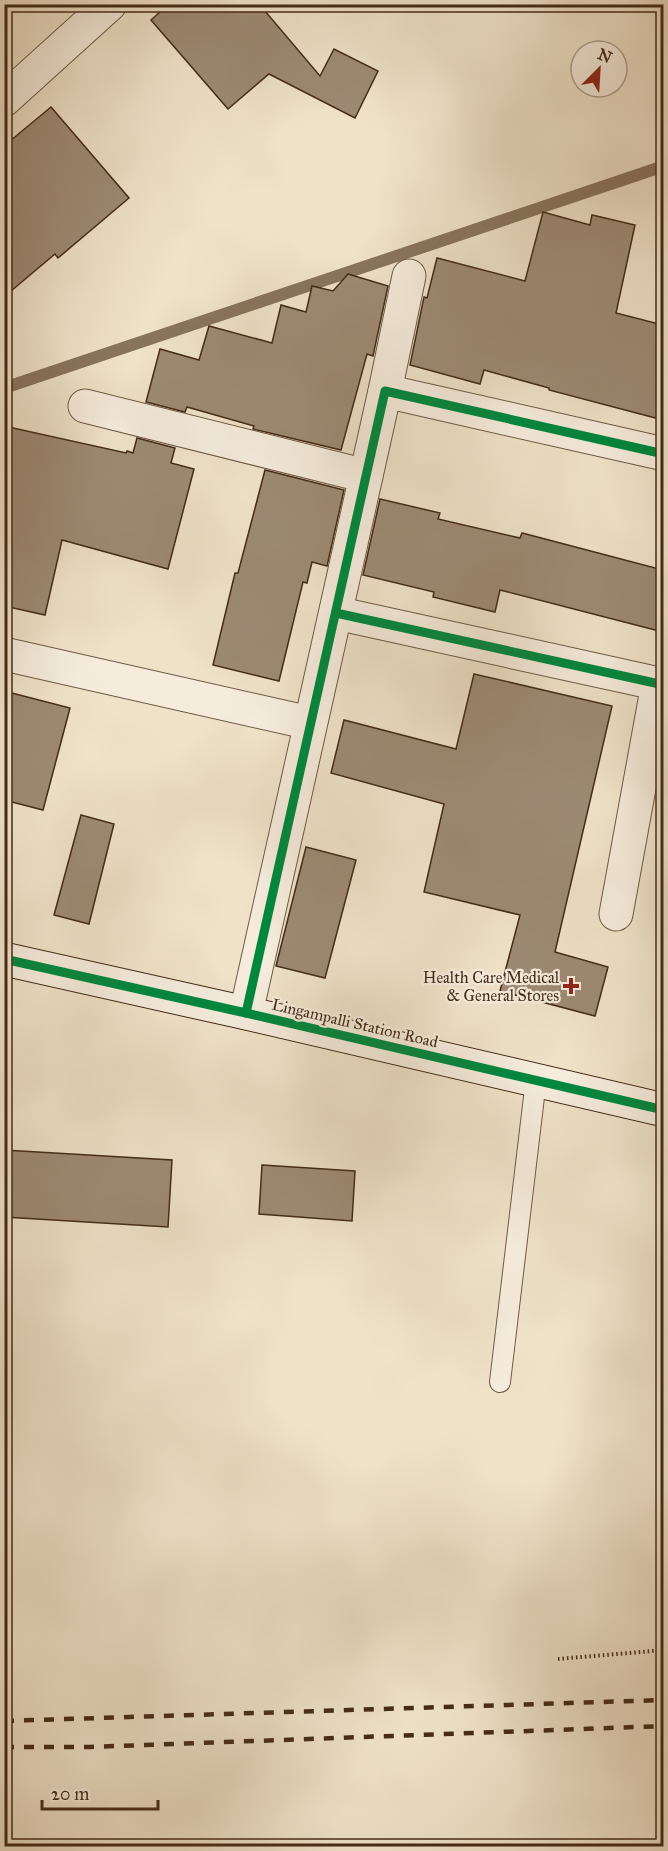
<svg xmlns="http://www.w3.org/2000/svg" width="668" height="1851" font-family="'IM FELL Great Primer',serif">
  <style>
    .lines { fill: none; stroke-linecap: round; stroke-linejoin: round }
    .stream { stroke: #88745d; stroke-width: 12 }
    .building { fill: #9d8a74; stroke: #442b17; stroke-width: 1.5 }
    .lane-casing { stroke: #6f5944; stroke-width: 22 }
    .street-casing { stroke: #6f5944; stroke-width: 35 }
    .secondary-casing { stroke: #442b17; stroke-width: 35 }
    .path { stroke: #442b17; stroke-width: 4; stroke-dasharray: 1.5 3; stroke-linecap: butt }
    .lane { stroke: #f5ecdc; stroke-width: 20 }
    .street { stroke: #f5ecdc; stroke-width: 33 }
    .secondary { stroke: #f5ecdc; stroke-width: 33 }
    .rail { stroke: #442b17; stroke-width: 4.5; stroke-dasharray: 10 10; stroke-linecap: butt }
    .cycleway-casing { stroke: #f5ecdc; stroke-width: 13 }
    .cycleway { stroke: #00873e; stroke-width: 9 }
    .poi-dot { fill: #8f2418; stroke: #f5ecdc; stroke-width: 2 }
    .labels { text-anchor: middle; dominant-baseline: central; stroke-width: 4.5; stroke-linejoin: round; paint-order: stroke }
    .poi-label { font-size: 16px; fill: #442b17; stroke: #f5ecdc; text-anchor: end }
    .street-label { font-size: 16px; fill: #442b17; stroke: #f5ecdc }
  </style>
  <rect width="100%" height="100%" fill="#efe2c9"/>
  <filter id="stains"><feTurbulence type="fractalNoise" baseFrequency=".00333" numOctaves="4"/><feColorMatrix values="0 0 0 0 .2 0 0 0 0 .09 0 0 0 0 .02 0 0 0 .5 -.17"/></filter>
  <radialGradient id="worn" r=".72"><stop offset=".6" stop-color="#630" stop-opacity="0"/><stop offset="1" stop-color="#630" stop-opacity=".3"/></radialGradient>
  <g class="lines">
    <!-- stream -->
    <path class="stream" d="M4,388L664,166"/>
  </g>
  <!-- building -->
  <g class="building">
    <path d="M169,4H259L320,76L334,49L378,71L355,118L269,74L228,109L151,20Z"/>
    <path d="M51,107L129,198L58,258L55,254L4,297V146Z"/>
    <path d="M543,212L590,225L592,215L635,225L616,313L663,325V420L549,390V388L484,370L480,384L410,365L424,297L427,298L437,258L525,281Z"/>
    <path d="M348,274L388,286L373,356L367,354L341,450L253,429L254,426L187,407L185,412L146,402L160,349L199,360L209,326L272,343L281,305L306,312L312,286L333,291Z"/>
    <path d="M4,426L126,453L127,451L133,453L137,438L175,448L171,463L194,469L168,569L62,540L45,615L4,606Z"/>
    <path d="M265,470L344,490L327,566L312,562L307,583L303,582L279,681L213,665L235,573H238Z"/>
    <path d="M380,499L440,513L438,519L520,538L522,533L663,570V632L500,590L495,612L433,597L434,592L363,575Z"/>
    <path d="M474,674L612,706L555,952L608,967L595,1016L500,991L520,915L424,892L444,804L331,773L344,720L456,749Z"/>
    <path d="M4,691L70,708L43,810L4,800Z"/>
    <path d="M81,815L114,824L89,924L54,915Z"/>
    <path d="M306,847L356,860L325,978L276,966Z"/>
    <path d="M4,1150L172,1160L168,1227L4,1217Z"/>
    <path d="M262,1165L355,1171L352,1221L259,1214Z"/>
  </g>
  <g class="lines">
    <defs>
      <path id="lane" d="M500,1382L536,1080"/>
      <g id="street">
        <path d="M4,100L110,4"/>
        <path d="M385,391L409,276"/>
        <path d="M85,406L366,476"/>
        <path d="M336,613L664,685"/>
        <path d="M4,654L310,723"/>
        <path d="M616,914L658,684"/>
        <path d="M246,1013L385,391L664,454"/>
      </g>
      <path id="secondary" d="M4,959L246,1013L664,1110"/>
    </defs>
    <!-- lane casing -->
    <use href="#lane" class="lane-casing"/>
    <!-- street casing -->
    <use href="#street" class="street-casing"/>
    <!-- secondary casing -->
    <use href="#secondary" class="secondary-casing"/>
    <!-- path -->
    <g class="path">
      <path d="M664,1432H659L664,1522"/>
      <path d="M558,1659L664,1650"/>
    </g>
    <!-- lane -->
    <use href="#lane" class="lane"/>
    <!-- street -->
    <use href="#street" class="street"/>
    <!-- secondary -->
    <use href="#secondary" class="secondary"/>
    <!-- rail -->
    <g class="rail">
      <path d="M4,1721L664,1700"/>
      <path d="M4,1747H90L664,1726"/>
    </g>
    <defs>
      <g id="cycleway">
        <path d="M336,613L664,685"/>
        <path d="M4,959L246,1013L664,1110"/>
        <path d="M246,1013L385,391L664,454"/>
      </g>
    </defs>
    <!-- cycleway casing -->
    <use href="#cycleway" class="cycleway-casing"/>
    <!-- cycleway -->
    <use href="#cycleway" class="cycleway"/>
  </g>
  <!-- markers -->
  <path class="poi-dot" d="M568 977h6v6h6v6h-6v6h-6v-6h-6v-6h6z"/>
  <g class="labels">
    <!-- poi labels -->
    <g class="poi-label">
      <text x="559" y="977">Health Care Medical<tspan x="559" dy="18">&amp; General Stores</tspan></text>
    </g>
    <!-- street labels -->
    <g class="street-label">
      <text transform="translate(355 1023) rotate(13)">Lingampalli Station Road</text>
    </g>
  </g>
  <!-- margin -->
  <rect width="668" height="1851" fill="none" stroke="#efe2c9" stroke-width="24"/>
  <rect x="6" y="6" width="656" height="1839" fill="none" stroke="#442b17" stroke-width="3"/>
  <rect x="12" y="12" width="644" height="1827" fill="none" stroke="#442b17" stroke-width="1.5"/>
  <!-- north arrow -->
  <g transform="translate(599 69) rotate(24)"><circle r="28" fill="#f5ecdc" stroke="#ae9f8d" stroke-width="1.5"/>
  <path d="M0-4.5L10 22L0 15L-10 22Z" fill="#8f2418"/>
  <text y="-9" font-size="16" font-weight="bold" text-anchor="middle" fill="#442b17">N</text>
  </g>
  <!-- scale -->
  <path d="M42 1800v9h116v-9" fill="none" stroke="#442b17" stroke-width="3"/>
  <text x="51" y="1800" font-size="18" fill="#442b17" stroke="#f5ecdc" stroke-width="4.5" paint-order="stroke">20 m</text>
  <rect width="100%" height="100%" filter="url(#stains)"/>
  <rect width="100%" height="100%" fill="url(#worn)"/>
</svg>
